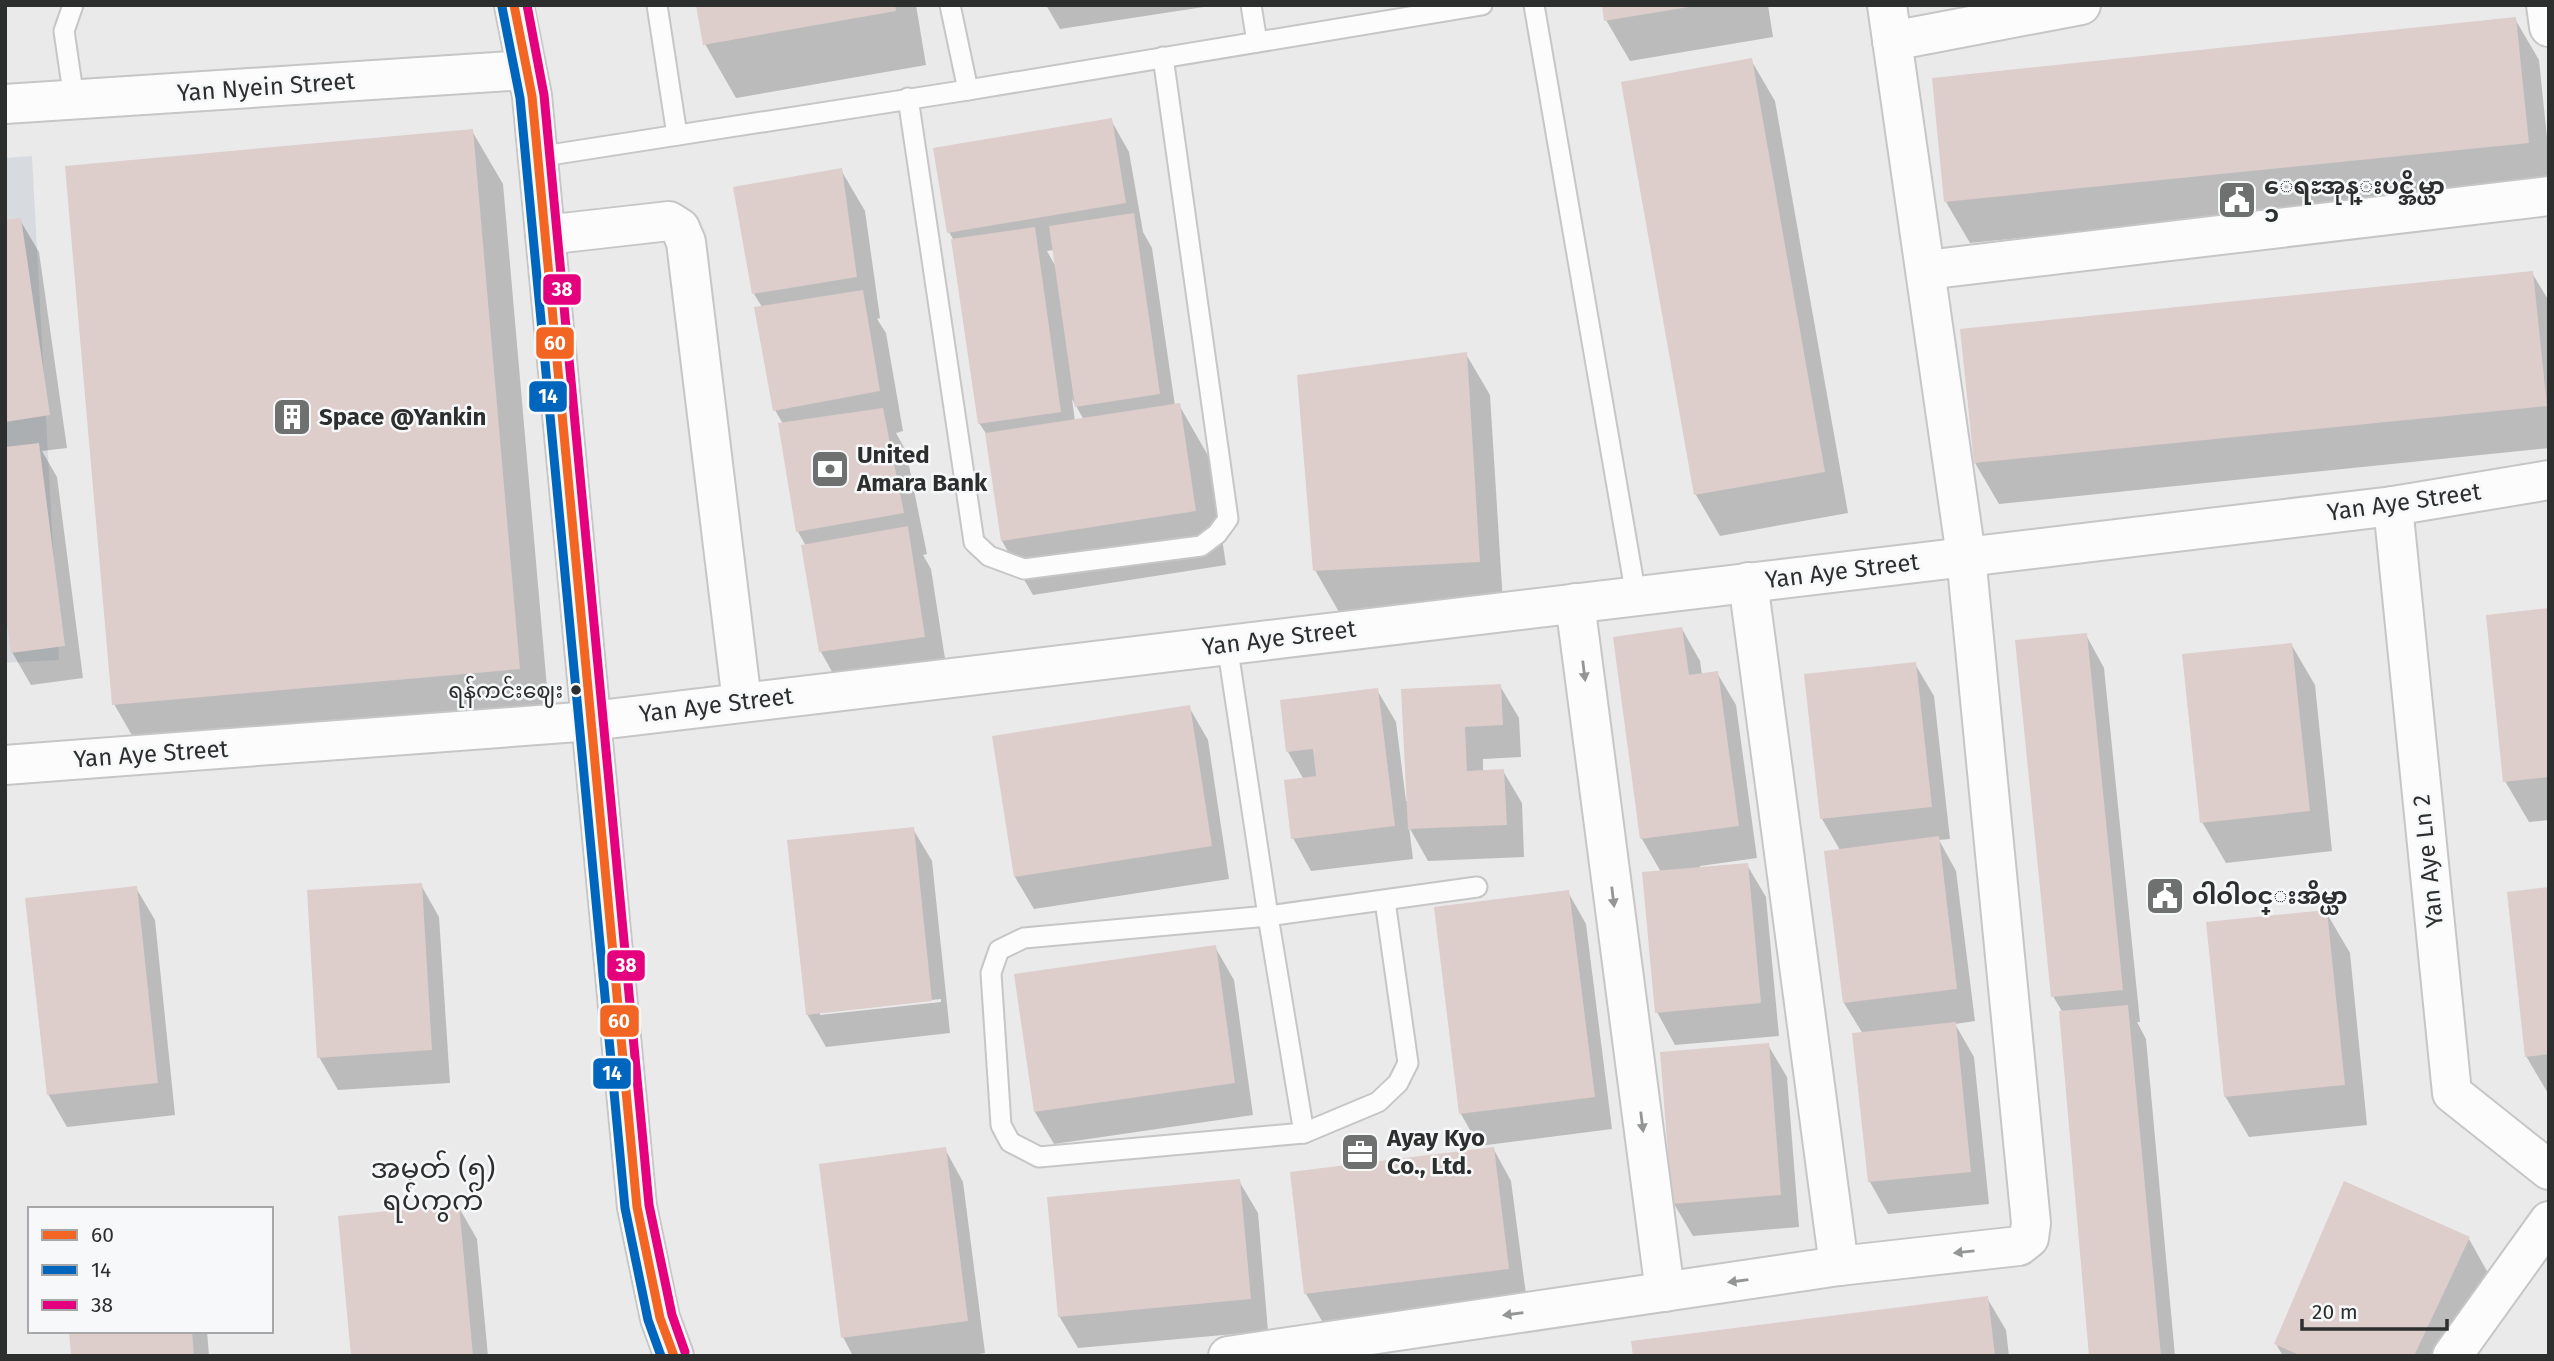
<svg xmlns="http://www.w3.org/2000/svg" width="2554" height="1361" font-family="'Fira Sans','Noto Sans Myanmar',sans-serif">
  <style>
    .built { fill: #d7dbdf }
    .shadow { fill: #0003; fill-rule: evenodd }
    .building { fill: #ddcdcb }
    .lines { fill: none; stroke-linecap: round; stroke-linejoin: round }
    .service-casing { stroke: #c6c6c7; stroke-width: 23 }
    .minor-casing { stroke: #c6c6c7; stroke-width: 42 }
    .secondary-casing { stroke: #c6c6c7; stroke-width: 42 }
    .service { stroke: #fcfcfc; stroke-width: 19 }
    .minor { stroke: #fcfcfc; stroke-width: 38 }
    .secondary { stroke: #f8f4f5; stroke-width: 38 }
    .bus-1-casing { stroke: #f6f8f9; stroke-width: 14 }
    .bus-2-casing { stroke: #f6f8f9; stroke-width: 14 }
    .bus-3-casing { stroke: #f6f8f9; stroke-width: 14 }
    .bus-1 { stroke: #f26522; stroke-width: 9 }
    .bus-2 { stroke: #0065bd; stroke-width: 9 }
    .bus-3 { stroke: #e5007d; stroke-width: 9 }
    .oneway { fill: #949595 }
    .bus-dot { fill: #2d2e2e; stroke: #f6f8f9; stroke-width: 2.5 }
    .labels { text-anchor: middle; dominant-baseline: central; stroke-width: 5; stroke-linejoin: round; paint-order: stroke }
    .bus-label { font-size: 22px; fill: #2d2e2e; stroke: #f6f8f9; text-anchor: end }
    .street-label { font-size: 24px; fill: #2d2e2e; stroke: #f6f8f9 }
    .poi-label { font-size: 24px; font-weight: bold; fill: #2d2e2e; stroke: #f6f8f9; text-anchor: start }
    .quarter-label { font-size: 28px; fill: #2d2e2e; stroke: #f6f8f9 }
    .line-badge { stroke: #f6f8f9; stroke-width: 2.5 }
    .badge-label { font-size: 19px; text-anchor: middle; font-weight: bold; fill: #fff }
  </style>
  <rect width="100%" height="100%" fill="#eaeaeb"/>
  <!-- built -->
  <path class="built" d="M32,156L59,660L5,663V158Z"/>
  <!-- shadow -->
  <g class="shadow">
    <path d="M698,5H916L926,65L736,98L705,44Z"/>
    <path d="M1046,5H1217L1060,29Z"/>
    <path d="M1604,5H1768L1773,37L1630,61L1606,20Z"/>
    <path d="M2515,19L2539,60L2549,157V184L1970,243L1946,202Z"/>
    <path d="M1751,60L1775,101L1848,513L1720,536L1696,495L1623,83Z"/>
    <path d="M1111,120L1129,152L1143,232L1152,248L1175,406L1179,405L1210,459L1226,565L1033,595L1002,541L987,435L979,423L953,239L949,232ZM1054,250L1056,267L1047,251ZM1072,399L1084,420L1075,421Z"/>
    <path d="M472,131L503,184L550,722L145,758L114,704Z"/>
    <path d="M841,170L865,211L880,318L877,319L886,333L903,431L896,433L906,451L927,554L923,555L931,569L948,678L844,693L821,652L803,546H806L798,532L783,424L775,410L762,307L754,294L736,188Z"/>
    <path d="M20,220L39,252L67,448L42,451L57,477L83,678L31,685L12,652L5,596V222Z"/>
    <path d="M2532,273L2549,301V448L1999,504L1975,463Z"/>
    <path d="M1466,354L1490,395L1503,603L1339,612L1315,570Z"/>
    <path d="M2549,610V820L2529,822L2505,781Z"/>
    <path d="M1682,629L1700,661L1702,675L1717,673L1736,705L1757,858L1700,866V869L1747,865L1766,897L1779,1036L1675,1045L1657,1012L1661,872L1642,839Z"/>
    <path d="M2086,635L2104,668L2140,1022H2137L2146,1039L2175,1356H2091L2063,1013L2053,996Z"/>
    <path d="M2291,644L2315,685L2332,851L2226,863L2202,822Z"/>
    <path d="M1915,664L1934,696L1950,839L1939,840L1956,871L1975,1021L1955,1024L1974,1057L1989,1204L1888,1214L1870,1182L1854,1035L1863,1034L1844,1003L1840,850L1822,819Z"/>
    <path d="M1500,686L1519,718L1521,757L1483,759V772L1503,771L1522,803L1524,857L1428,861L1409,827L1413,859L1311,871L1293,838L1304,780L1288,752L1377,690L1396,722L1406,801H1408L1403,691Z"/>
    <path d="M1189,707L1208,740L1229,879L1034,909L1015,877Z"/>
    <path d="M913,829L932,861L950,1033L826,1047L807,1014ZM941,999V1002L820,1015V1012Z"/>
    <path d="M421,885L439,917L450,1083L338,1090L319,1057Z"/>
    <path d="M136,888L155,920L175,1115L67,1127L48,1094Z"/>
    <path d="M2549,889V1095L2526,1056Z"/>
    <path d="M1568,892L1586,924L1612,1129L1479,1146L1461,1114L1436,909Z"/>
    <path d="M2326,912L2350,953L2367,1125L2249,1137L2225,1096Z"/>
    <path d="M1215,947L1234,980L1253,1115L1054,1144L1035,1112Z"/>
    <path d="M1768,1045L1787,1077L1799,1227L1693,1236L1674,1204Z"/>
    <path d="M1493,1148L1511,1181L1527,1302L1325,1326L1306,1294L1292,1174Z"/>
    <path d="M945,1149L963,1182L985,1353L967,1356H853L843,1337Z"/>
    <path d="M1239,1181L1258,1213L1268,1331L1078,1348L1059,1316Z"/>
    <path d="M458,1206L477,1239L488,1356H353Z"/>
    <path d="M2469,1239L2492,1280L2457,1356H2283L2276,1344Z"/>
    <path d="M1987,1298L2006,1330L2009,1356H1635Z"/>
    <path d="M71,1331H207L209,1356H73Z"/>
  </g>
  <!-- building -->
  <g class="building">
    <path d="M696,5H895L896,11L703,45Z"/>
    <path d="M1602,5H1689V7L1604,21Z"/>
    <path d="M2516,17L2529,143L1944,202L1932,78Z"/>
    <path d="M1752,58L1825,472L1694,495L1621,82Z"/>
    <path d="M1112,118L1126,203L947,233L933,148Z"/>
    <path d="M473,129L520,669L112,705L65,166Z"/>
    <path d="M842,168L857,277L752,294L733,187Z"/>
    <path d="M1134,213L1160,394L1075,407L1049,226Z"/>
    <path d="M21,218L50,415L5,422V220Z"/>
    <path d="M1035,227L1061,412L978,424L951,239Z"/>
    <path d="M2533,271L2547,406L1974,463L1960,329Z"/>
    <path d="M863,290L880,391L773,411L754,307Z"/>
    <path d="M1467,352L1480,562L1313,571L1297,375Z"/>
    <path d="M1180,403L1196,511L1001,541L985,433Z"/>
    <path d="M883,408L904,513L796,532L778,423Z"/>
    <path d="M39,443L65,646L11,653L5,610V447Z"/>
    <path d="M908,526L925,637L819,652L801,545Z"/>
    <path d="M2549,608V777L2503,782L2486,615Z"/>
    <path d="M1682,627L1689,675L1718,671L1739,826L1640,839L1613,637Z"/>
    <path d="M2087,633L2123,990L2051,997L2015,640Z"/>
    <path d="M2292,643L2310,811L2200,823L2182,654Z"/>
    <path d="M1916,662L1932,807L1820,819L1804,674Z"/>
    <path d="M1501,684L1503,725L1465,727L1467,771L1504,769L1507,825L1408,829L1401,689Z"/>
    <path d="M1378,688L1395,826L1291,839L1284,780L1316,776L1313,749L1286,752L1280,700Z"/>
    <path d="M1190,705L1212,846L1014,877L992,736Z"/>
    <path d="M914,827L932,1001L806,1015L787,840Z"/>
    <path d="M1939,836L1957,989L1843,1003L1824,851Z"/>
    <path d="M1748,863L1761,1003L1655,1013L1642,872Z"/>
    <path d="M422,883L432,1050L317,1058L307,890Z"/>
    <path d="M137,886L158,1083L47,1095L25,898Z"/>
    <path d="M2549,887V1054L2525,1057L2507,892Z"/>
    <path d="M1569,890L1595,1097L1459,1114L1434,907Z"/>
    <path d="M2327,910L2345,1085L2224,1097L2206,922Z"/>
    <path d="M1216,945L1235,1083L1034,1112L1014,974Z"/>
    <path d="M2128,1005L2161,1356H2089L2059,1011Z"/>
    <path d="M1956,1022L1971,1172L1868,1182L1852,1033Z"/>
    <path d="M1769,1043L1781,1195L1672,1204L1660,1052Z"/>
    <path d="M946,1147L968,1321L841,1338L819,1164Z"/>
    <path d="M1494,1147L1509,1269L1304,1294L1290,1172Z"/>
    <path d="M1240,1179L1251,1299L1058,1317L1047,1197Z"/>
    <path d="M2344,1181L2470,1237L2414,1356H2302L2274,1344Z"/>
    <path d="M459,1204L473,1356H351L338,1216Z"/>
    <path d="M1988,1296L1995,1356H1633L1631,1341Z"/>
    <path d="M69,1331H192L194,1356H71Z"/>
  </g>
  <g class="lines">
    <defs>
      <g id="service">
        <path d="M73,5L64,31L74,99"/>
        <path d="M657,5L677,135"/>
        <path d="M950,5L968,90"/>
        <path d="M1251,5L1257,42"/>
        <path d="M1534,5L1636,596"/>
        <path d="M908,98L974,542L989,556L1024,569L1201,546L1217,534L1228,519L1163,57"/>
        <path d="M537,157L968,90L1482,5"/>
        <path d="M1227,644L1268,916L1304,1133L1039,1157L1010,1142L1001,1125L991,973L999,950L1024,938L1268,916L1477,887"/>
        <path d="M1304,1133L1378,1102L1398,1083L1408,1063L1385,901"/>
      </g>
      <g id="minor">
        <path d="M2546,5L2549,27"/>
        <path d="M1892,41L2081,5"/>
        <path d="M5,104L526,70"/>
        <path d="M545,235L669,221L680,228L686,242L742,702"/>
        <path d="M1926,270L2549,196"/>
        <path d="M2393,506L2452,1093L2549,1170"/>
        <path d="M1748,582L1839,1266"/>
        <path d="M1575,603L1665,1292"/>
        <path d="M5,765L591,721L2393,506L2549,480"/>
        <path d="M1228,1356L1839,1266L2019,1246L2029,1238L2031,1223L1966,556L1887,5"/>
        <path d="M2452,1356L2549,1221"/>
      </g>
      <path id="secondary" d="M514,5L532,96L637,1207L660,1318L674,1356"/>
    </defs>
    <!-- service casing -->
    <use href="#service" class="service-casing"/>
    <!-- minor casing -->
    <use href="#minor" class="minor-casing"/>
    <!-- secondary casing -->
    <use href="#secondary" class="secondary-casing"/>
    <!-- service -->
    <use href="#service" class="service"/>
    <!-- minor -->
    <use href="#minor" class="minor"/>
    <!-- secondary -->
    <use href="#secondary" class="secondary"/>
    <defs>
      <path id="bus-1" d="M514,5L532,96L637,1207L660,1318L674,1356"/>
      <path id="bus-2" d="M502,7L520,98L625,1208L648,1320L661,1356"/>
      <path id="bus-3" d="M527,5L544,95L649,1205L672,1315L685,1352"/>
    </defs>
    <!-- bus-1 casing -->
    <use href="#bus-1" class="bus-1-casing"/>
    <!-- bus-2 casing -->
    <use href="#bus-2" class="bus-2-casing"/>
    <!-- bus-3 casing -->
    <use href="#bus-3" class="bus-3-casing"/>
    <!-- bus-1 -->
    <use href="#bus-1" class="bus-1"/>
    <!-- bus-2 -->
    <use href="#bus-2" class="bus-2"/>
    <!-- bus-3 -->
    <use href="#bus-3" class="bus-3"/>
  </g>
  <!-- one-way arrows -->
  <defs><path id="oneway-solid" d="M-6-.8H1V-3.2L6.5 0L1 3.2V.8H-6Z" transform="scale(1.75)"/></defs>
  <g class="oneway">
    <use href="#oneway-solid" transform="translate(1584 671) rotate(83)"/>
    <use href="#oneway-solid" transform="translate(1613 897) rotate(83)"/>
    <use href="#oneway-solid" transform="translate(1642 1122) rotate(83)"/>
    <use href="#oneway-solid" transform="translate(1964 1252) rotate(174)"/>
    <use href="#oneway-solid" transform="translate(1738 1281) rotate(172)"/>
    <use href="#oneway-solid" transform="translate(1513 1314) rotate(172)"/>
  </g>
  <!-- icons -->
  <defs>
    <symbol id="civic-square" viewBox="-11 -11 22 22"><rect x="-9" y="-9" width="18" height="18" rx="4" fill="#6f7070" stroke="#f6f8f9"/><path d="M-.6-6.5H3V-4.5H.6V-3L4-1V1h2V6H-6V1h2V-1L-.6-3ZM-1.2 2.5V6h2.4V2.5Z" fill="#fff"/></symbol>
    <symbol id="building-square" viewBox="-11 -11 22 22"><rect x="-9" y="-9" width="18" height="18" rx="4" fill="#6f7070" stroke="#f6f8f9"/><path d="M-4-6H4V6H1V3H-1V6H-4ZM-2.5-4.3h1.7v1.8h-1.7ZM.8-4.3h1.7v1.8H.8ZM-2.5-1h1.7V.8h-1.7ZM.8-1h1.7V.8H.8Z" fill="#fff"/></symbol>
    <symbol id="bank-square" viewBox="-11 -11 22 22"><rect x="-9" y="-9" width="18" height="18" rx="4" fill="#6f7070" stroke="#f6f8f9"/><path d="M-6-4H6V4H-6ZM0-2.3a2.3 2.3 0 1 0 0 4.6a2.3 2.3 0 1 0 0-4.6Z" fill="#fff"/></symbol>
    <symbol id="office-square" viewBox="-11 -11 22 22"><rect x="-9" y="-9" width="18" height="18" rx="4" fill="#6f7070" stroke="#f6f8f9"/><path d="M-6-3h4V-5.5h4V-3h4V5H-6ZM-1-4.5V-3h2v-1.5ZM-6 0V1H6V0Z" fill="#fff"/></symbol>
  </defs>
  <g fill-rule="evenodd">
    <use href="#civic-square" x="2215" y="178" width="44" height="44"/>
    <use href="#building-square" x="270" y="395" width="44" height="44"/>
    <use href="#bank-square" x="808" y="447" width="44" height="44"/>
    <use href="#civic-square" x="2143" y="874" width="44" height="44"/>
    <use href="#office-square" x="1338" y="1130" width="44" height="44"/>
  </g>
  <!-- markers -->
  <circle class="bus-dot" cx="576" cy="690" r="6"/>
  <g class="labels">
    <!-- bus labels -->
    <g class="bus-label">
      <text x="563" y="690">ရန်ကင်းဈေး</text>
    </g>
    <!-- street labels -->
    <g class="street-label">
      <text transform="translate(266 87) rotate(-4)">Yan Nyein Street</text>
      <text transform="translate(2404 502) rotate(-8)">Yan Aye Street</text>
      <text transform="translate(1842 571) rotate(-7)">Yan Aye Street</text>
      <text transform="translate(1279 638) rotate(-7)">Yan Aye Street</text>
      <text transform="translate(716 705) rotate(-7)">Yan Aye Street</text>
      <text transform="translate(151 754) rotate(-4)">Yan Aye Street</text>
      <text transform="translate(2428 861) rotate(-96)">Yan Aye Ln 2</text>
    </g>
    <!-- poi labels -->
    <g class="poi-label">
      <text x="2264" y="186">ေရႊအုန္းပင္အိမ္ယာ<tspan x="2264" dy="28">၁</tspan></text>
      <text x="319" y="417">Space @Yankin</text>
      <text x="857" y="455">United<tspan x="857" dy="28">Amara Bank</tspan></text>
      <text x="2192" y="896">ဝါဝါဝင္းအိမ္ယာ</text>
      <text x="1387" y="1138">Ayay Kyo<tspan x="1387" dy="28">Co., Ltd.</tspan></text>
    </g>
    <!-- quarter labels -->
    <g class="quarter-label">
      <text x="433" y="1168">အမှတ် (၅)<tspan x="433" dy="32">ရပ်ကွက်</tspan></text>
    </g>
  </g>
  <g class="line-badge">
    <rect x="542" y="273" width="40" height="33" rx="7" fill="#e5007d"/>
    <rect x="535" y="326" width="40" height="34" rx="7" fill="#f26522"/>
    <rect x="528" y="380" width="40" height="33" rx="7" fill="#0065bd"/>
    <rect x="606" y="949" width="40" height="33" rx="7" fill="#e5007d"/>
    <rect x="599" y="1004" width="41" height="34" rx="7" fill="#f26522"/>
    <rect x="592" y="1057" width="40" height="33" rx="7" fill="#0065bd"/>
  </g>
  <g class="badge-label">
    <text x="562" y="296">38</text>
    <text x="555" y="350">60</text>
    <text x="548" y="403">14</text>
    <text x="626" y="972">38</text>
    <text x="619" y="1028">60</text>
    <text x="612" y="1080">14</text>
  </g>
  <!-- border -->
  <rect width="2554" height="1361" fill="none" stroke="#2d2e2e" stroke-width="14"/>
  <!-- legend -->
  <rect x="28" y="1207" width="245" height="126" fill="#f6f8f9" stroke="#a6a7a8" stroke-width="2"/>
  <rect x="42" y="1230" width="35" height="10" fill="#f26522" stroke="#a6a7a8" stroke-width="2"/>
  <text x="91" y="1242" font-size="21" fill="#2d2e2e">60</text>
  <rect x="42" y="1265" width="35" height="10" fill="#0065bd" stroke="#a6a7a8" stroke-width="2"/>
  <text x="91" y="1277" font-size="21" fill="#2d2e2e">14</text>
  <rect x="42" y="1300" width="35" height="10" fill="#e5007d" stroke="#a6a7a8" stroke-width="2"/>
  <text x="91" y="1312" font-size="21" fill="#2d2e2e">38</text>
  <!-- scale -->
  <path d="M2302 1319v10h145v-10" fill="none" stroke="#2d2e2e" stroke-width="3.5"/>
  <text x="2312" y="1319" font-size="21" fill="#2d2e2e" stroke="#f6f8f9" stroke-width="5" paint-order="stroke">20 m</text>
</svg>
